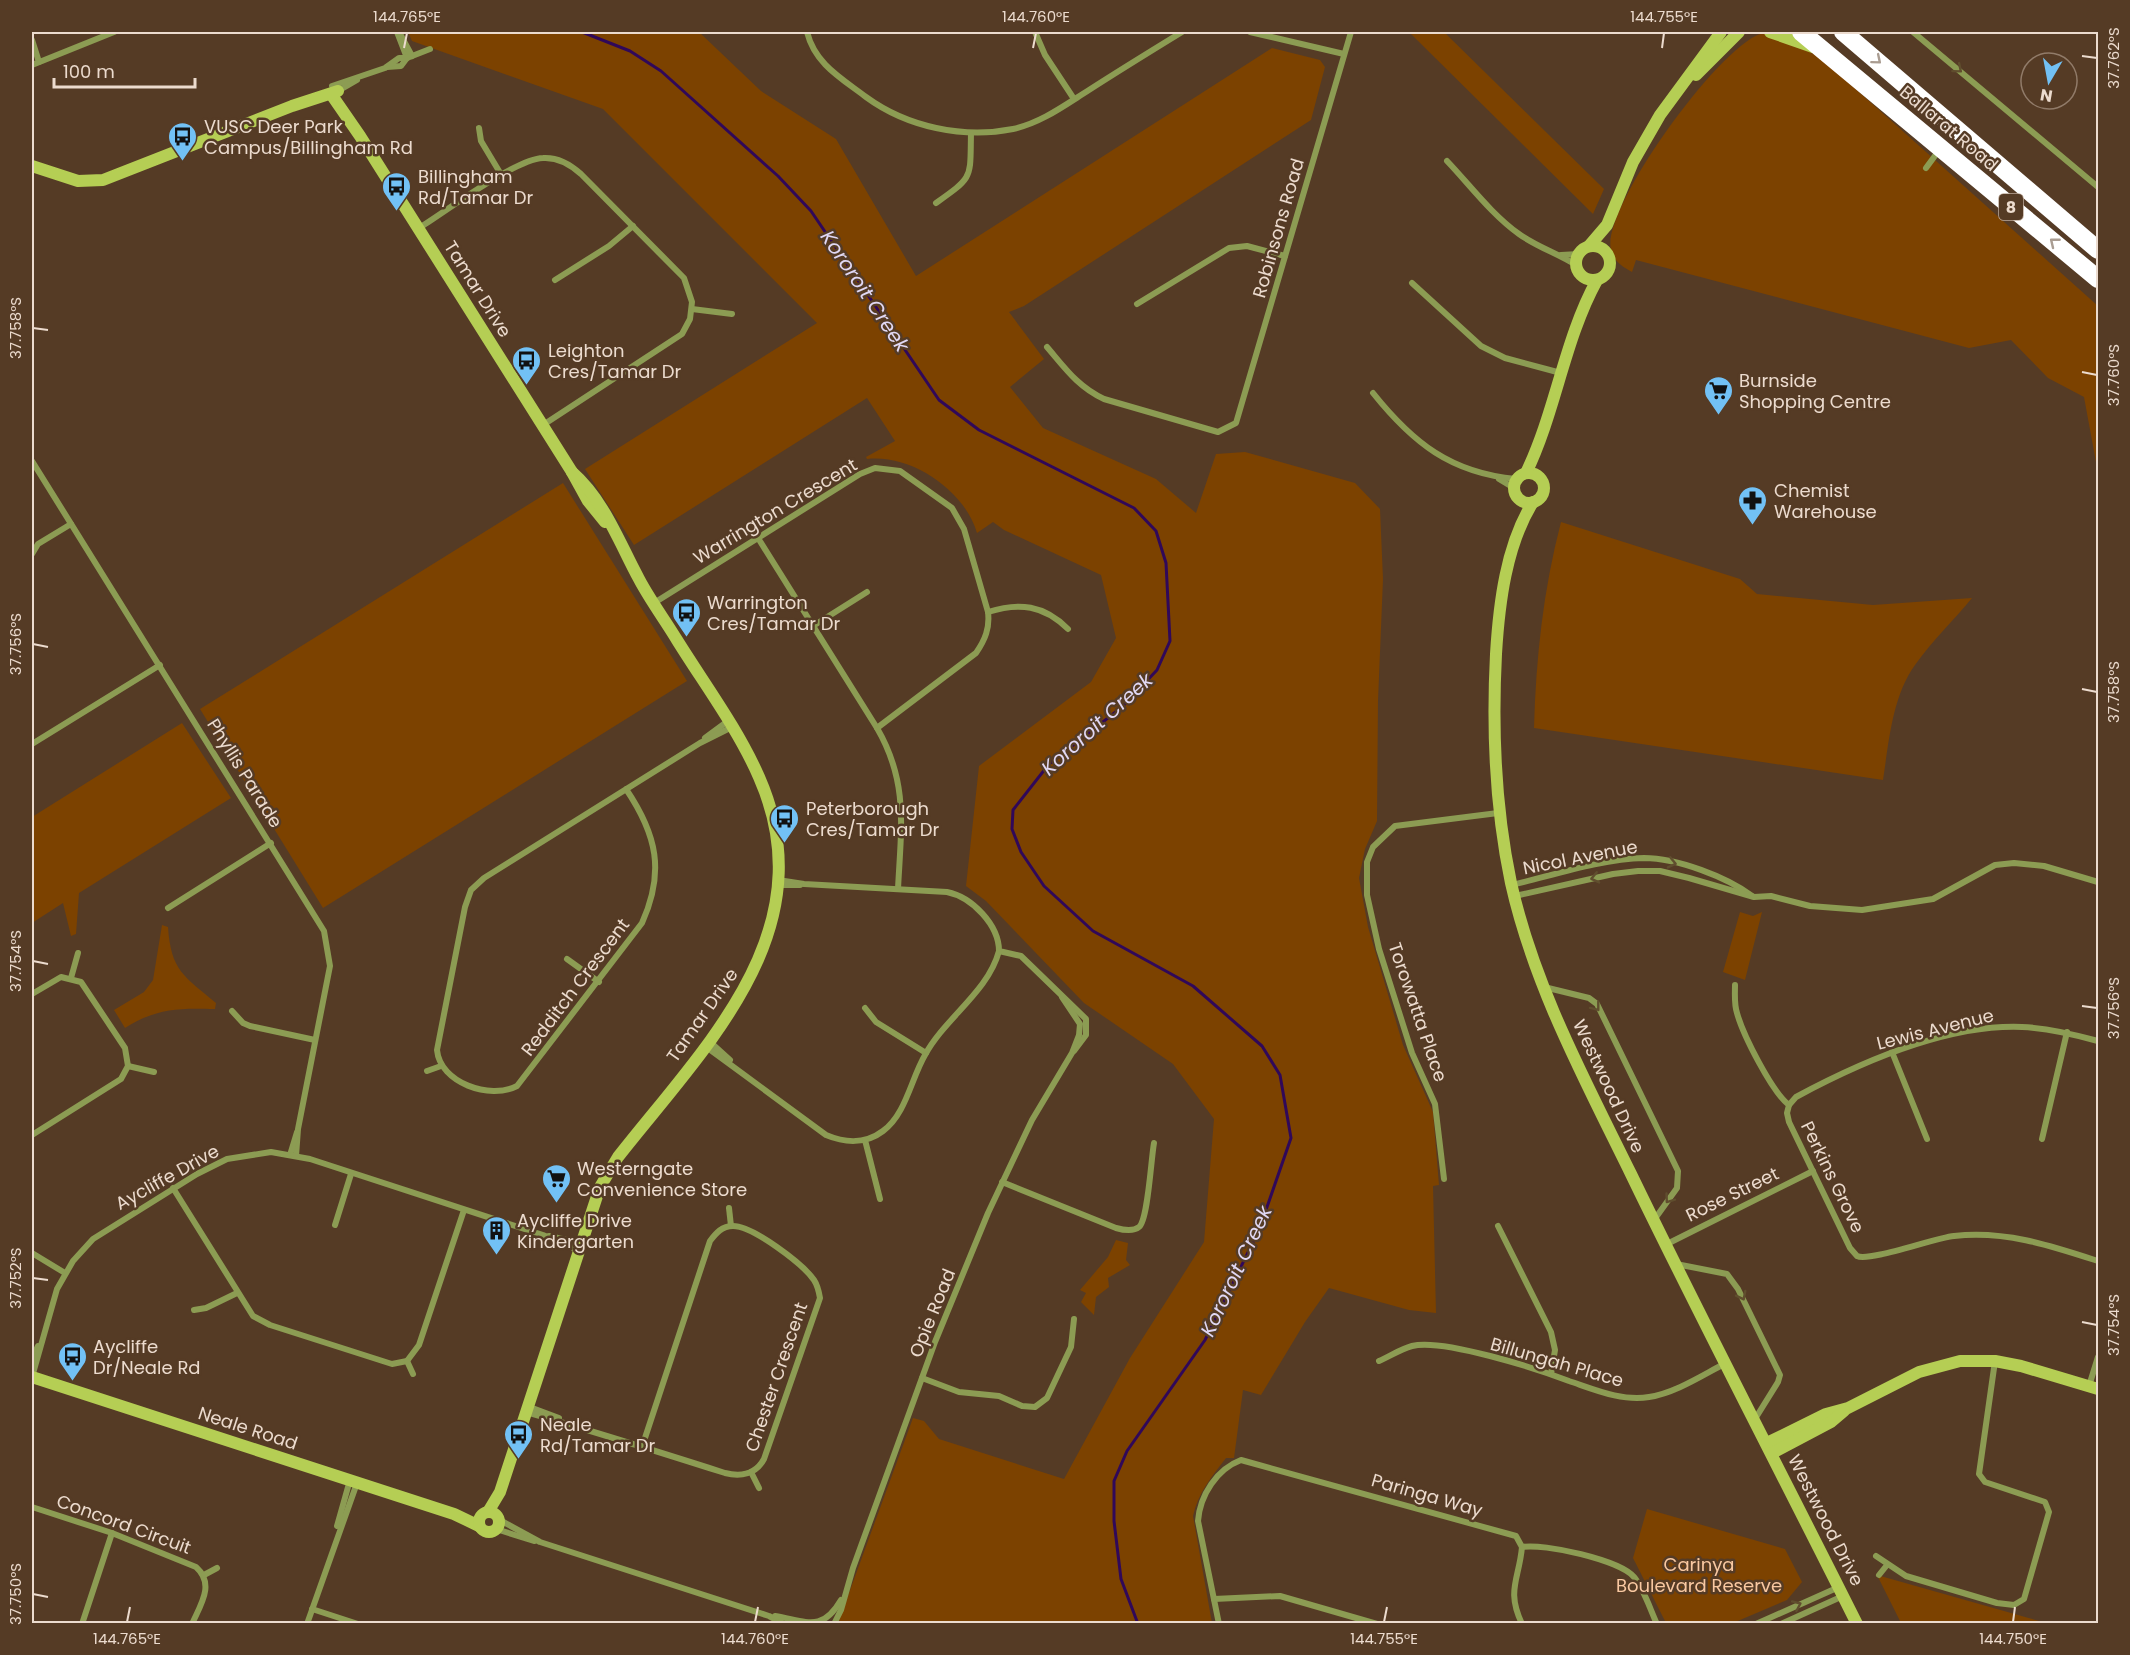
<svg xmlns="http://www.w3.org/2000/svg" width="2130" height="1655" font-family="Poppins,sans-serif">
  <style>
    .green { fill: #7c4200 }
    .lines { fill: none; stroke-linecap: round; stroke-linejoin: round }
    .stream { stroke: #300859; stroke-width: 3 }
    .street { stroke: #8c9c53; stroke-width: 6 }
    .secondary { stroke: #b5ce54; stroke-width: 12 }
    .highway { stroke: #fff; stroke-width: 18 }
    .oneway { stroke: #aa9d92 }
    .oneway2 { stroke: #604e2e }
    .ticks { fill: none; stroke: #ecdbce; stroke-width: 2 }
    .labels { text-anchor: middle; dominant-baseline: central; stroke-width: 5; stroke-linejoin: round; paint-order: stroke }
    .shield { fill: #553b25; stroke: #bfab9b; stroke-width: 1.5 }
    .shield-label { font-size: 16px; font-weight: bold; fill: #ecdbce }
    .poi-label { font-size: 18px; fill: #ecdbce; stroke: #553b25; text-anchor: start }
    .street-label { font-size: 18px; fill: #ecdbce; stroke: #553b25 }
    .park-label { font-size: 18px; fill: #f9c8a1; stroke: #553b25 }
    .water-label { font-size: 20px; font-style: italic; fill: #e1d8f4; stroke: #553b25 }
    .neatline { fill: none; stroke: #ecdbce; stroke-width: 2 }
    .ticks-label { font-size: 15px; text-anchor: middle; fill: #ecdbce }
  </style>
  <rect width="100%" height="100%" fill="#553b25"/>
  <!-- green -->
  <g class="green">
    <path d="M408,32H699L761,91L836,139L916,276L1272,48L1320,60L1325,67L1311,120L1024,306L1009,312L1044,359L1010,387L1043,428L1156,479L1196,513L1216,454L1245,452L1355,483L1380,509L1383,579L1378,701L1377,821L1365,849L1359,878L1368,927L1403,1045L1433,1112L1439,1185L1433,1186L1436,1313L1409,1310L1329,1288L1305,1322L1261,1395L1243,1390L1234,1458H1226C1212,1476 1198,1493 1193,1516L1212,1623H838L913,1418L924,1421L939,1439L1064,1479L1130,1358L1204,1242L1214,1119L1173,1064L1084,1003L986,901L966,886L979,766L1091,682L1116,638L1101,575L1004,530L993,522L977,533C965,491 912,454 867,459L866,457L895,441L867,398L634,545L585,469L817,323L603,109L412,41Z"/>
    <path d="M1409,32H1444L1604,189L1593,214Z"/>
    <path d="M1764,33L1779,37L1820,57L2098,306V473L2084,397L2048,378L2011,340L1969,348L1636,260L1632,272C1623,267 1613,261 1611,250C1600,209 1724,39 1764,33Z"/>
    <path d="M563,483L687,681L323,908L200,709Z"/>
    <path d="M1561,522L1740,579L1757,594L1873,605L1972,598C1954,620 1932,641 1915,665C1892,697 1889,742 1883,780L1534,728C1536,658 1543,591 1561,522Z"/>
    <path d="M182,723L231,798L79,893L76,934L71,936L63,903L32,923V817Z"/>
    <path d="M1740,912L1753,916L1762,912L1745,980L1723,972Z"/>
    <path d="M162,925L168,927C171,971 184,976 216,1003L215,1009C178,1008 157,1008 125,1028L114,1010L144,992L153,980Z"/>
    <path d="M1116,1240L1128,1243L1126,1260L1130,1265L1108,1278L1109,1287L1096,1297L1094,1315L1081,1302L1086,1293L1080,1290L1108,1257Z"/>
    <path d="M1647,1509L1785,1549L1802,1582L1787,1600L1733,1623H1666L1633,1558Z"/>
    <path d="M1877,1575L2046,1623H1901Z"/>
  </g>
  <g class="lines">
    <!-- stream -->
    <path class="stream" d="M582,32L630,51L661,71L778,176L811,211L939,400L979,430L1134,508L1156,531L1166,563L1170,641L1157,670L1122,707L1049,764L1013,810L1012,829L1021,852L1044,886L1093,931L1193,986L1262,1046L1280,1075L1291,1138L1259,1230L1205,1340L1127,1451L1114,1481V1521L1121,1579L1138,1624"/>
    <!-- street -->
    <g class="street">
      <path d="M397,32L407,58"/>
      <path d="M399,32L412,56"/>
      <path d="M807,32C815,64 841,78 866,97C907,127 963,139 1013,129C1041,123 1065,105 1089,90C1120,70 1151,51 1182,32"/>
      <path d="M1035,32L1045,55L1074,99"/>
      <path d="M1250,32L1344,54"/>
      <path d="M1913,32L2098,187"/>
      <path d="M32,40L39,62"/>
      <path d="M32,65L114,32"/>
      <path d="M387,67L401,66L407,58"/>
      <path d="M332,86L385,68L399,58H407L430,49"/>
      <path d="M338,91L357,80"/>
      <path d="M479,128L481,141L502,176"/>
      <path d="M1447,161C1469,184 1492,215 1519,234C1537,247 1557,253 1576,265"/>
      <path d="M1926,168L1940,149"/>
      <path d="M936,203C974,176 970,179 971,133"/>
      <path d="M419,228C445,212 515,159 543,158C558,157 570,164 581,174L684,278L692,302L690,319L682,334L543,425"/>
      <path d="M1561,255L1579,254"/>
      <path d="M555,280L609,246L633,226"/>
      <path d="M1412,283L1481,346L1505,358L1561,373"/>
      <path d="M1137,304L1229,248L1247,246L1285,256"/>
      <path d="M692,309L732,314"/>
      <path d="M1047,347C1065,368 1078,387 1104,399L1218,432L1236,423L1351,32"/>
      <path d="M1373,393C1413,443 1451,473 1516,479"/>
      <path d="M32,461L324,931L330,966L298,1129L296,1156"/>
      <path d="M1499,479L1514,488"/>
      <path d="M758,538L877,728C909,783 901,828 898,889"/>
      <path d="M32,554L38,544L71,524"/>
      <path d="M654,603L860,474L875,468L900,471L952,508L964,529L988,612C990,628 985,640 976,653L877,728"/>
      <path d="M988,612C1019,602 1044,605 1068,629"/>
      <path d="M813,626L867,592"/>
      <path d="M705,738L728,721"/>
      <path d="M32,744L160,665"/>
      <path d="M626,789C657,835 665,872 642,923L517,1086C490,1100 440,1083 437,1050L465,907L471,890L484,878L700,743L732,727"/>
      <path d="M778,880L804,884L947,892C972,897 999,925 999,951L1021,956L1086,1019V1035L1074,1051"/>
      <path d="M778,885H800"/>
      <path d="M1512,885C1554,875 1601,859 1644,858C1677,858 1727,877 1752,896"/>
      <path d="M1515,896L1613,874L1638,871H1660L1689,878L1754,897L1771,896L1810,906L1862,910L1933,899L1995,865L2014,863L2044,866L2098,882"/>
      <path d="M168,908L271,843"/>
      <path d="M567,959L599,982"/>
      <path d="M71,978L78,953"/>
      <path d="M1735,985C1735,995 1734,1004 1737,1013C1743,1035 1772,1092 1789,1105L1787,1113L1789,1122L1850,1248L1857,1256C1869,1262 1934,1238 1954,1236C2005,1230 2052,1246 2098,1261"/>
      <path d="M1544,987L1589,998L1597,1004L1678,1171L1677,1188L1654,1220"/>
      <path d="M32,994L61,977L81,982L125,1048L128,1066L121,1079L32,1135"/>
      <path d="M865,1008L876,1022L926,1053"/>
      <path d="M232,1011L243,1023L250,1026L315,1040"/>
      <path d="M709,1041L730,1060"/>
      <path d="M705,1046L826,1135C845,1143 866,1144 883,1131C906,1114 911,1079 925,1055C945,1018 988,992 999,951"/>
      <path d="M1892,1052L1927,1139"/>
      <path d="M128,1066L154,1072"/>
      <path d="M427,1071L441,1066"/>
      <path d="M1789,1105L1796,1097C1861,1062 1947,1024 2022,1027C2048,1028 2073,1034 2098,1041"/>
      <path d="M2042,1139L2067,1032"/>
      <path d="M865,1140L880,1199"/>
      <path d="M290,1155L297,1132"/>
      <path d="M1444,1179L1435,1104L1412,1053L1379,949L1367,895V862L1373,847L1395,826L1498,813"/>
      <path d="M1002,1182L1116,1228C1123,1230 1133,1232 1139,1227C1148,1220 1151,1159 1154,1143"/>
      <path d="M173,1188L253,1316L270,1325L392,1364L407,1361L419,1345L464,1210"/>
      <path d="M729,1208L731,1226"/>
      <path d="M335,1225L351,1174"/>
      <path d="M1498,1226L1551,1332L1555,1350L1551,1374"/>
      <path d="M549,1236L580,1243"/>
      <path d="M1665,1245L1813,1171"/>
      <path d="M32,1253L65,1273"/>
      <path d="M1676,1264L1727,1274L1738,1289L1780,1375L1778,1382L1755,1419"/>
      <path d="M194,1310L206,1308L237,1293"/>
      <path d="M32,1359L38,1346"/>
      <path d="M407,1361L413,1374"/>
      <path d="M1379,1361C1390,1356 1401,1349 1412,1346C1442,1338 1538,1369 1569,1381C1593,1389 1623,1402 1649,1397C1675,1393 1701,1376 1724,1364"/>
      <path d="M32,1377L57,1289L73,1261L93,1239L197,1174L227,1159L271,1152L310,1159L543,1235L578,1250"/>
      <path d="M922,1378L959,1392L999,1396L1022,1406L1035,1407L1047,1398L1071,1347L1074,1319"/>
      <path d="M2089,1386L2098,1357"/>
      <path d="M527,1406L559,1418"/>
      <path d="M526,1412C593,1431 659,1452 725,1473C741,1477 756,1474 764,1459L820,1298C819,1292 818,1286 814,1280C803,1264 753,1226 733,1226C722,1226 716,1233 710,1241L642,1447"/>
      <path d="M751,1472L759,1488"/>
      <path d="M32,1507L112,1533L196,1567C215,1584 201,1604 192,1624"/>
      <path d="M498,1519L540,1542L769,1616L784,1624"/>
      <path d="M337,1526L350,1480"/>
      <path d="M496,1529L534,1541"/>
      <path d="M1522,1547C1544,1543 1620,1560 1634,1577C1644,1589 1650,1609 1657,1624"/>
      <path d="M1876,1556L1906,1576L1997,1603L2014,1605L2024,1599L2049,1512L2045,1502L1985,1482L1979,1474L1995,1361"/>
      <path d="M204,1575L217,1568"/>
      <path d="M1879,1575L1887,1565"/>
      <path d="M1214,1599L1280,1596L1377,1624"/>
      <path d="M312,1609L358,1624"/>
      <path d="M775,1616C806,1621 822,1633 841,1600"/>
      <path d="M82,1624L112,1533"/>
      <path d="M307,1624L357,1483"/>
      <path d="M834,1624L841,1610L853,1568L935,1342L988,1213L1032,1120L1072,1053L1079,1035L1080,1024L1062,997"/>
      <path d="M1219,1624L1198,1521C1200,1495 1217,1469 1241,1460L1516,1536L1522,1547C1519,1580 1506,1590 1522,1624"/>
      <path d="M1756,1624L1839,1587"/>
      <path d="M1781,1624L1843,1596"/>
    </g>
    <!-- secondary -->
    <g class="secondary">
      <path d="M1770,32L1813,47"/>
      <path d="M1696,75L1739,32"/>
      <path d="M331,94L360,136L572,472L588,501L605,522"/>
      <path d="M32,166L78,181L103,180L292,106L338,91"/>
      <circle cx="1593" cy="263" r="17"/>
      <path d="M1589,246L1607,225L1633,162L1660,115L1721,32"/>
      <circle cx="1529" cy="488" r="15"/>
      <path d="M1526,473C1556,411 1564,340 1597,280"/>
      <path d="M1533,502C1506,545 1499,604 1496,654C1492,731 1495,807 1511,883C1534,986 1585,1080 1631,1174C1704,1325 1782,1474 1857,1624"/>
      <path d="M32,1377L454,1514L479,1526"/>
      <path d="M1767,1443L1826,1414L1848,1408L1919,1372L1960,1361H1995L2021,1366L2098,1389"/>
      <path d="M1772,1453L1831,1422L1844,1411"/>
      <path d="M488,1512L500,1492L600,1187L618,1157C705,1046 827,931 759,777C738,729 705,685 677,640C665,620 650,600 639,579C619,542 604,500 572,472"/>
      <circle cx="489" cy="1522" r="10"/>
    </g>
    <!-- highway -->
    <g class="highway">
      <path d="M1801,32L2098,279"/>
      <path d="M1843,32L2098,250"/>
    </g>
  </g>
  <!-- one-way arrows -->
  <defs><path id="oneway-chevron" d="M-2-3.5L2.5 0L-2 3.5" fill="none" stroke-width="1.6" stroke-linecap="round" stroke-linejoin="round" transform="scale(1.5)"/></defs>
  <g class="oneway">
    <use href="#oneway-chevron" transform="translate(1877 60) rotate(40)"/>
    <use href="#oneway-chevron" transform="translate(2054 242) rotate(-141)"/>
  </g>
  <g class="oneway2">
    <use href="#oneway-chevron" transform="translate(1958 69) rotate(40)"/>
    <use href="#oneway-chevron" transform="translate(1672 863) rotate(13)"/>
    <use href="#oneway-chevron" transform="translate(1595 878) rotate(167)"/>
    <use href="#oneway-chevron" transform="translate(1596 1007) rotate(52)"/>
    <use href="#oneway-chevron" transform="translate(1669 1199) rotate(126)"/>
    <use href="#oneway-chevron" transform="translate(1742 1296) rotate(63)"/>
    <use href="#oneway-chevron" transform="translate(1797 1605) rotate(-24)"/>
  </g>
  <!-- ticks -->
  <path class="ticks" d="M404,48L407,33M1033,48L1036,33M1662,48L1664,33M2082,56L2097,58M33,328L48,330M2082,372L2097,375M33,644L48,647M2082,689L2097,692M33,961L48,964M2082,1006L2097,1008M33,1278L48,1280M2082,1322L2097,1325M33,1594L48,1597M127,1622L130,1607M755,1622L758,1607M1384,1622L1387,1607M2013,1622L2015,1607"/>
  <!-- icons -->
  <defs>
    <symbol id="bus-pin" viewBox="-11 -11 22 30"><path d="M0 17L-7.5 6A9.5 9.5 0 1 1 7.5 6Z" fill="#72c1f5" stroke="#553b25"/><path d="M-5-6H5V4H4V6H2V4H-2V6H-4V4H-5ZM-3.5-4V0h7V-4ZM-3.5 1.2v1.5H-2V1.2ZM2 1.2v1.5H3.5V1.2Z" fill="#111"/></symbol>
    <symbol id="supermarket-pin" viewBox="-11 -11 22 30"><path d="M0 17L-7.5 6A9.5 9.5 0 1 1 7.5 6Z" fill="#72c1f5" stroke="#553b25"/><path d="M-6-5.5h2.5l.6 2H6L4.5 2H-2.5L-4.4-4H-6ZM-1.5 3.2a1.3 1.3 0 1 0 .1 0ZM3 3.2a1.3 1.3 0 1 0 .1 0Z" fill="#111"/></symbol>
    <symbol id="pharmacy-pin" viewBox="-11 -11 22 30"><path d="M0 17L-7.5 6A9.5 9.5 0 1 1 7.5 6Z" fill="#72c1f5" stroke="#553b25"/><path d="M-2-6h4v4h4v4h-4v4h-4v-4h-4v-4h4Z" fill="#111"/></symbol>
    <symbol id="building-pin" viewBox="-11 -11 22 30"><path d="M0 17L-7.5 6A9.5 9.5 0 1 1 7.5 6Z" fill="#72c1f5" stroke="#553b25"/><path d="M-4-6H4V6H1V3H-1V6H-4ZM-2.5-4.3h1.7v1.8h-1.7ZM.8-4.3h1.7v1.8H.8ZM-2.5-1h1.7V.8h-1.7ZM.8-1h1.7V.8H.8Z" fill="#111"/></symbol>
  </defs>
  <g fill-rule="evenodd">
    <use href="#bus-pin" x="166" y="120" width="33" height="45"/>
    <use href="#bus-pin" x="380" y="170" width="33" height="45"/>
    <use href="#bus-pin" x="510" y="344" width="33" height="45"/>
    <use href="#supermarket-pin" x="1702" y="374" width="33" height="45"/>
    <use href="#pharmacy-pin" x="1736" y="484" width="33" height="45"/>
    <use href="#bus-pin" x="670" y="596" width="33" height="45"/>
    <use href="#bus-pin" x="768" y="802" width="33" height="45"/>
    <use href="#supermarket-pin" x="540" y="1162" width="33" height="45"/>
    <use href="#building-pin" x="480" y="1214" width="33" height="45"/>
    <use href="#bus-pin" x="56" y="1340" width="33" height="45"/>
    <use href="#bus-pin" x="502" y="1418" width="33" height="45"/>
  </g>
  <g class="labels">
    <!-- shield labels -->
    <rect class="shield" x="1999" y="194" width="24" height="26" rx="4.5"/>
    <g class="shield-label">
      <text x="2011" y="207">8</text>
    </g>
    <!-- poi labels -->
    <g class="poi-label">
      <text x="204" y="126">VUSC Deer Park<tspan x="204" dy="21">Campus/Billingham Rd</tspan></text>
      <text x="418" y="176">Billingham<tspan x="418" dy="21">Rd/Tamar Dr</tspan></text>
      <text x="548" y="350">Leighton<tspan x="548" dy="21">Cres/Tamar Dr</tspan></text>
      <text x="1739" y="380">Burnside<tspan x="1739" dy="21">Shopping Centre</tspan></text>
      <text x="1774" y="490">Chemist<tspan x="1774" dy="21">Warehouse</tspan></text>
      <text x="707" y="602">Warrington<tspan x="707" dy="21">Cres/Tamar Dr</tspan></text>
      <text x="806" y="808">Peterborough<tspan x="806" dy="21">Cres/Tamar Dr</tspan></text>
      <text x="577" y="1168">Westerngate<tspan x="577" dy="21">Convenience Store</tspan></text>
      <text x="517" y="1220">Aycliffe Drive<tspan x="517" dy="21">Kindergarten</tspan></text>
      <text x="93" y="1346">Aycliffe<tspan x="93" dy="21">Dr/Neale Rd</tspan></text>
      <text x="540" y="1424">Neale<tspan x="540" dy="21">Rd/Tamar Dr</tspan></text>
    </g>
    <!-- street labels -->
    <g class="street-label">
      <text transform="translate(1949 128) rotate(40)">Ballarat Road</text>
      <text transform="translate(1278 228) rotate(-74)">Robinsons Road</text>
      <text transform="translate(478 289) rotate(58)">Tamar Drive</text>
      <text transform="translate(775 511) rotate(-31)">Warrington Crescent</text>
      <text transform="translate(245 773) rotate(58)">Phyllis Parade</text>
      <text transform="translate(1580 857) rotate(-11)">Nicol Avenue</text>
      <text transform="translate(575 987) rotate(-53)">Redditch Crescent</text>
      <text transform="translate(1418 1012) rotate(71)">Torowatta Place</text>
      <text transform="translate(702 1015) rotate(-55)">Tamar Drive</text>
      <text transform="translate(1935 1029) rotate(-14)">Lewis Avenue</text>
      <text transform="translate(1609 1086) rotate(65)">Westwood Drive</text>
      <text transform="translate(167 1177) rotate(-29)">Aycliffe Drive</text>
      <text transform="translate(1833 1177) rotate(64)">Perkins Grove</text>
      <text transform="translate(1732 1194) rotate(-26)">Rose Street</text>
      <text transform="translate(932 1313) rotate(-68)">Opie Road</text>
      <text transform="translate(1557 1362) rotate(16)">Billungah Place</text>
      <text transform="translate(776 1377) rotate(-71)">Chester Crescent</text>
      <text transform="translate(248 1428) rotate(18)">Neale Road</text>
      <text transform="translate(1427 1495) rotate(16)">Paringa Way</text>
      <text transform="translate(1826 1520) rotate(63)">Westwood Drive</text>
      <text transform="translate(124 1524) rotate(20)">Concord Circuit</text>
    </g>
    <!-- park labels -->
    <g class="park-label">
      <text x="1699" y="1564">Carinya<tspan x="1699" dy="21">Boulevard Reserve</tspan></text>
    </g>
    <!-- water labels -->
    <g class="water-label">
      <text transform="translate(865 291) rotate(56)">Kororoit Creek</text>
      <text transform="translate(1097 724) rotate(-42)">Kororoit Creek</text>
      <text transform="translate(1236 1271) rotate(-65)">Kororoit Creek</text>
    </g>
  </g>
  <!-- border -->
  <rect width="2130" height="1655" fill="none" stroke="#553b25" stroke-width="66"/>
  <!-- north arrow -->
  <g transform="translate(2049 81) rotate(190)"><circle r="28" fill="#553b25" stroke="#917b69" stroke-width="1.5"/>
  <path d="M0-4.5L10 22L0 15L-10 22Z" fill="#72c1f5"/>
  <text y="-9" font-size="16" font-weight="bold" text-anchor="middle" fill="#ecdbce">N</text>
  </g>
  <!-- scale -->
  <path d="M54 78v9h141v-9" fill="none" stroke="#ecdbce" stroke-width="3"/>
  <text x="63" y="78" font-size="18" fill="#ecdbce" stroke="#553b25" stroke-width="4.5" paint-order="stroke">100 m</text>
  <rect x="33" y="33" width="2064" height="1589" class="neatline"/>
  <g class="ticks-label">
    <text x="407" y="22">144.765°E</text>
    <text x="1036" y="22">144.760°E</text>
    <text x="1664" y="22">144.755°E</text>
    <text transform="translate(2114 58) rotate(-90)" y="5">37.762°S</text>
    <text transform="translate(16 328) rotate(-90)" y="5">37.758°S</text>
    <text transform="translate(2114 375) rotate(-90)" y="5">37.760°S</text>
    <text transform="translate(16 644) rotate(-90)" y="5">37.756°S</text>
    <text transform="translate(2114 692) rotate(-90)" y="5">37.758°S</text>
    <text transform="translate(16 961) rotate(-90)" y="5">37.754°S</text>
    <text transform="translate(2114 1008) rotate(-90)" y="5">37.756°S</text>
    <text transform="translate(16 1278) rotate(-90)" y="5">37.752°S</text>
    <text transform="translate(2114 1325) rotate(-90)" y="5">37.754°S</text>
    <text transform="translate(16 1594) rotate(-90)" y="5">37.750°S</text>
    <text x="127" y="1644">144.765°E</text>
    <text x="755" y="1644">144.760°E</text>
    <text x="1384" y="1644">144.755°E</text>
    <text x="2013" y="1644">144.750°E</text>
  </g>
</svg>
